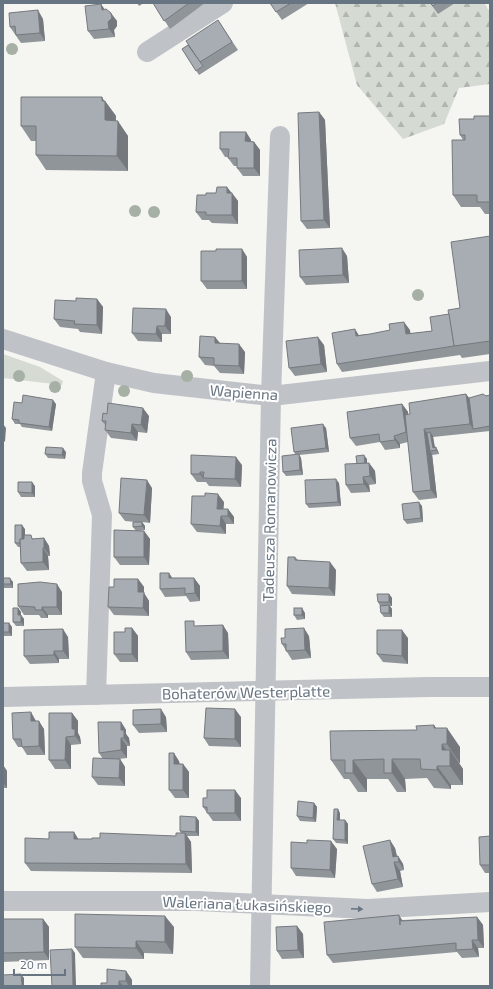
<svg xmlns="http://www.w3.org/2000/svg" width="493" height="989" font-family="'Exo 2',sans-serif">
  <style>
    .green { fill: #d5dad2 }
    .forest { fill: url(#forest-firs) }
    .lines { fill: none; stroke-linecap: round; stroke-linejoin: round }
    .minor { stroke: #bfc2c6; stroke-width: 20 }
    .tree { fill: #a7b0a5 }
    .wall { fill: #90959a }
    .shaded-wall { fill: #75797d }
    .building { fill: #a7adb3; stroke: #75797d }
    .oneway { fill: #677481 }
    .labels { text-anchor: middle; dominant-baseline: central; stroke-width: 4; stroke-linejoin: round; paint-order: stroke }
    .street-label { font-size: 15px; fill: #677481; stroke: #fff }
  </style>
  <defs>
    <pattern id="forest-firs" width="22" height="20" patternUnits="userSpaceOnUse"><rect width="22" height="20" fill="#d5dad2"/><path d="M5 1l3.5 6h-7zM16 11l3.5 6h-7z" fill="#b1b5b0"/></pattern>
  </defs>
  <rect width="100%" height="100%" fill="#f5f5f2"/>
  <!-- green -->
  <path class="green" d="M3,354L40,367L63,381L62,385L3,378Z"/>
  <!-- forest -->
  <path class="forest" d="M335,3H484L490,12V84L459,88L444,124L403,139L357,85Z"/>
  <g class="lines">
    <!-- minor -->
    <g class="minor">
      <path d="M147,52L223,3"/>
      <path d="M3,339L106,372L154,383L271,396L490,371"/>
      <path d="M96,695L102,515L92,481V473L106,372"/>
      <path d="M3,697L429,687H490"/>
      <path d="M3,901H196L368,909L490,902"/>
      <path d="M260,986L271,396L280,136"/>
    </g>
  </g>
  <!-- trees -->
  <g class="tree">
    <circle cx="12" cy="49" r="6"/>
    <circle cx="135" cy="211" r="6"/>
    <circle cx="154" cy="212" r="6"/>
    <circle cx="418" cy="295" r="6"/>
    <circle cx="19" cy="376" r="6"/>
    <circle cx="187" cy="376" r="6"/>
    <circle cx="55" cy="387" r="6"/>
    <circle cx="124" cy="391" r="6"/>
  </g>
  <!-- wall -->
  <g class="wall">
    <path d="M137,3H144L139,6Z"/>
    <path d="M153,3H205L170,29Z"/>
    <path d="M270,3H309L282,20Z"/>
    <path d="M430,3H455L438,14Z"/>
    <path d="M101,4L105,10L117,21V26L114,30L115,37L94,39L88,31Z"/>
    <path d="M43,19L45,41L21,43L10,27Z"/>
    <path d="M218,20L238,50L199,75L182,49L188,45Z"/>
    <path d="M102,97L104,101H105L116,116V121L128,136V171L46,170L36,155V141H31L21,126Z"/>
    <path d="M319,112L325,120L330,228L307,229L301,221Z"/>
    <path d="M490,116V214H485L480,207H461L453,195L463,140L460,135L474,119Z"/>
    <path d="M246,132L251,140V141L254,142L260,150V176H243L237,168V166H234L228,158V157H225L220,149Z"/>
    <path d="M232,193L238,201V224L212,223L209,220H202L196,212L206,195Z"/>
    <path d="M490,236V354L462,358L460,355L342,372L337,364L359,335L410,330V334L432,331L449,314L460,308Z"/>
    <path d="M242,249L247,257V289H207L201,281Z"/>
    <path d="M347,256L349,283L306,285L300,277Z"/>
    <path d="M97,299L103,307L102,334L80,332L78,329L60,327L54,319L76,301Z"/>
    <path d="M171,317V334H162V342L138,341L132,333Z"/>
    <path d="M215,337L220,343L245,352L244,374L220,373L214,366L205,365L199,357Z"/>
    <path d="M324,345L327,372L295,376L289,368Z"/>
    <path d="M466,394L469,398L490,395V431L433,437L435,447L438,451L439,454L432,455V454L437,498L419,500L413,492L408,442L400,444V448L385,450L380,442L356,446L350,438L402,404L408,412V415L410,414Z"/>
    <path d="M22,403L56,404L52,431L22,427L20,424H15L12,419Z"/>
    <path d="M107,414L149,416L147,433L138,432L137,441L111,438L105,430L106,426L102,421Z"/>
    <path d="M326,428L329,452L299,455L301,458L303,475L286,476L283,472L296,455L294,452Z"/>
    <path d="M66,452L65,459L48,458L45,454Z"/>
    <path d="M367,459V463H369L375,471L376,484L369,485L370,492L351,493L346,485L357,463Z"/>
    <path d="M242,465L241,487L209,486L206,482H197L191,474Z"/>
    <path d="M339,483L341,506L309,508L306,504Z"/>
    <path d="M35,486V497H21L18,492Z"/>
    <path d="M152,488L150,523L142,522L145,526V530L138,531H144L150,539L149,565H120L114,557L136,531L133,527L136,522L125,521L119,513Z"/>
    <path d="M224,502L223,509H228L234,517V524H226V534L197,532L191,524Z"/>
    <path d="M422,506L423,522L407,524L404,520Z"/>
    <path d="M25,529V535L34,539L44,538L49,546L50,556H48L49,570L27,571L21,563L20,547H18L15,543Z"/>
    <path d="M295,557L298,560L336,570L335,596L292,594L287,586Z"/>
    <path d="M169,573L172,578H194L200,586V601L190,602L186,596L165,597L160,589Z"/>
    <path d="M3,578L13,582V588H3Z"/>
    <path d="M138,579L144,587V593L149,601V616L114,615L108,607L114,587Z"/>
    <path d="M62,592V615H48V618H41L39,615H24L18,606Z"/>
    <path d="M389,594L392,598V606H390L392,609V617H384L381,613L380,606L378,602Z"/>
    <path d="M18,608L21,612V615L24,619V626H16L13,622Z"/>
    <path d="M305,613V619L297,620L294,615Z"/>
    <path d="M3,623H9L12,627V636H3Z"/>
    <path d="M197,626L228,633L229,659L191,660L186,652Z"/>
    <path d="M132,628L138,636V662H120L114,654L125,632Z"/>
    <path d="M309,636L311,658L292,660L282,644Z"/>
    <path d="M68,637L69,659H59V663L30,664L24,656Z"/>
    <path d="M408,638V664L383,662L377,654Z"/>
    <path d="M72,713L78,721V733L80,737L81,744L71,745V769H55L49,760Z"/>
    <path d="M166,717L167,732L139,733L133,725Z"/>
    <path d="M241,717V747L209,746L204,738Z"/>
    <path d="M36,721L44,729L45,755H27L22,747H18L13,739Z"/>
    <path d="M121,722L126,730V734L129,738L130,746H127V758L119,759H120L125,767V786L98,785L92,777L103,759L99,753Z"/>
    <path d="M434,725L435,728L460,747V763H459L463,769V785H451V789L434,788L427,778L405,779L406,792H397L388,779H367V792H358L349,779H344L331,760L417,730Z"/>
    <path d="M179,761L180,764H183L189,772V798H175L169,790Z"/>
    <path d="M3,765L7,771V788H3L4,843H3Z"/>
    <path d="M241,798V821H213L203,807Z"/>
    <path d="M314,803L317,807L316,822L300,821L297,816Z"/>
    <path d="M340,813V820H345L348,824V844L336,843L333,839Z"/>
    <path d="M196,817L199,821V836H187L191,842L192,873L31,871L25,863L78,839H92L176,836L181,833L180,831Z"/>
    <path d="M490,836V873H485L480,865Z"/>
    <path d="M307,843L337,849L335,878L296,876L291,868Z"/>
    <path d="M395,848L397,856H398L403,864L404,870L400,871L403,887L377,892L372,884Z"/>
    <path d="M477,917L483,925L484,948H478L479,957L462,958L457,952L333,963L327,955L402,920Z"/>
    <path d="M3,919H43L49,927V960L3,962Z"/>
    <path d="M297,926L303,934L304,958L282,959L277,951Z"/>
    <path d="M174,927L173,954L144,953V959L83,958L75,947Z"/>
    <path d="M126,971L132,980V986H101Z"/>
  </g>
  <!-- shaded-wall -->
  <g class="shaded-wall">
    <path d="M101,4L106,12L102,10Z"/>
    <path d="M38,10L43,19L45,41L40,33Z"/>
    <path d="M111,13L117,21V26L114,30L115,37L109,29L108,22Z"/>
    <path d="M102,97L105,103V101L116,116L115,135L105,120L102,101Z"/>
    <path d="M319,112L325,120L330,228L324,220Z"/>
    <path d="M118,121L128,136V171L117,156Z"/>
    <path d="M246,132L251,140V149L245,141Z"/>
    <path d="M254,142L260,150V176L254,168Z"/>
    <path d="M227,187L238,201V224L232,215L227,193Z"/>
    <path d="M342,248L347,256L349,283L343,275Z"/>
    <path d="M242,249L247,257V289L242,281Z"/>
    <path d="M97,299L103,307L102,334L97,325Z"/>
    <path d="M166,309L171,317V334L165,326Z"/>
    <path d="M404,322L410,330L412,343L406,334Z"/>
    <path d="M157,326L162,334V342L156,334Z"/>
    <path d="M355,329L360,337L356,336Z"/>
    <path d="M215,337L221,345L215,343Z"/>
    <path d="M318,337L324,345L327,372L321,364Z"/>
    <path d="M239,344L245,352L244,374L239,366Z"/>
    <path d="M466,394L472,402L473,429L470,424Z"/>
    <path d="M53,400L56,404L52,431L49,427Z"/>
    <path d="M402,404L408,412L411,440L406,432Z"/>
    <path d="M143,408L149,416L147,433L141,425Z"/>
    <path d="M3,424L6,428L5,442L3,440Z"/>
    <path d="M132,424L138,432L137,441L131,433Z"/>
    <path d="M323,424L326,428L329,452L326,448Z"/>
    <path d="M424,429L430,437V451L432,454L437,498L431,490Z"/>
    <path d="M430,432L433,436L435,450L433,448Z"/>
    <path d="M394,436L400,444V448L395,440Z"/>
    <path d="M436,447L438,451L439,454L436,450Z"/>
    <path d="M63,448L66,452L65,459L62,455Z"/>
    <path d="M299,454L301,458L303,475L300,470Z"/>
    <path d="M364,455L367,459V467L365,463Z"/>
    <path d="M236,457L242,465L241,487L235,479Z"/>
    <path d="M369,463L375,471L376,484L370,476Z"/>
    <path d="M200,472L205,478H203L206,482L200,474Z"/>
    <path d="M363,477L369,485L370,492L364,484Z"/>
    <path d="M336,479L339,483L341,506L338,502Z"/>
    <path d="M147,480L152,488L150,523L144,515Z"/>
    <path d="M32,482L35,486V497L32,493Z"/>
    <path d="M218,494L224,502L223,516L217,509Z"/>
    <path d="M419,502L422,506L423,522L421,518Z"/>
    <path d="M228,509L234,517V524L228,516Z"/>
    <path d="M221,516L226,524V534L220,526Z"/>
    <path d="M142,522L145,526V530L142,526Z"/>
    <path d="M22,525L25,529V547L22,543Z"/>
    <path d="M144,531L150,539L149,565L144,557Z"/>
    <path d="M44,538L49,546L50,556L44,548Z"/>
    <path d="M43,548L48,556L49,570L43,562Z"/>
    <path d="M330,562L336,570L335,596L329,588Z"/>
    <path d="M169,573L174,581L169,578Z"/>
    <path d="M10,578L13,582V588L11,584Z"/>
    <path d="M194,578L200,586V601L195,593Z"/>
    <path d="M138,579L144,587V593L149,601V616L143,608L138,592Z"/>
    <path d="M57,584L62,592V615L57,607Z"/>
    <path d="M389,594L392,598V606L389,602Z"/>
    <path d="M389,605L392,609V617L389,613Z"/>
    <path d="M42,607L48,615V618L42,610Z"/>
    <path d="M18,608L21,612V619L18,615Z"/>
    <path d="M302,608L305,613V619L302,615Z"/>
    <path d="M21,615L24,619V626L21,622Z"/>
    <path d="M9,623L12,627V636L9,632Z"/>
    <path d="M223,625L228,633L229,659L223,651Z"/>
    <path d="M132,628L138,636V662L132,654Z"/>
    <path d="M304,628L309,636L311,658L305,650Z"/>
    <path d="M63,629L68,637L69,659L63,651Z"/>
    <path d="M402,630L408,638V664L402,656Z"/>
    <path d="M54,651L59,659V663L54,655Z"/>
    <path d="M161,709L166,717L167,732L161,724Z"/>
    <path d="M235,709L241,717V747L235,739Z"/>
    <path d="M31,712L36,721V729L31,721Z"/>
    <path d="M72,713L78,721V733L80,737L81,744L75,736L72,729Z"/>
    <path d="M39,721L44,729L45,755L39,746Z"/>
    <path d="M121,722L126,730V734L129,738L130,746L124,738L121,730Z"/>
    <path d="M434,725L447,744V728L460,747V763L447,744L434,728Z"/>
    <path d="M66,737L71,745V769L65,760Z"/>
    <path d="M121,738L127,746V758L121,750Z"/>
    <path d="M442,744L450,755V750L463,769V785L450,766L442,750Z"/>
    <path d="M174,753L179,761L180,772L174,764Z"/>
    <path d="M120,759L125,767V786L119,778Z"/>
    <path d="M392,759L405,779L406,792L392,773Z"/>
    <path d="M353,760L367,779V792L353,773Z"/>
    <path d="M183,764L189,772V798L183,790Z"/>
    <path d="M3,765L7,771V788L3,783Z"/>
    <path d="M437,766L451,785V789L437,770Z"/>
    <path d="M3,788L4,843L3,842Z"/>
    <path d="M235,790L241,798V821L235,813Z"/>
    <path d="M314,803L317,807L316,822L313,818Z"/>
    <path d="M338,809L340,813V824L337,820Z"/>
    <path d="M196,817L199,821V836L196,832Z"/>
    <path d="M345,820L348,824V844L345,840Z"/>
    <path d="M74,832L79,840L74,839Z"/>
    <path d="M185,833L191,842L192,873L186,864Z"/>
    <path d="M390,840L395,848L398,862L393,857Z"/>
    <path d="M331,841L337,849L335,878L330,870Z"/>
    <path d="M398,856L403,864L404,870L399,862Z"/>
    <path d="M394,862L400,871L403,887L398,879Z"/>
    <path d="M399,915L404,923L400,925Z"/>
    <path d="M165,916L174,927L173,954L165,942Z"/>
    <path d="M477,917L483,925L484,948L478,940Z"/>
    <path d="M43,919L49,927V960L44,952Z"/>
    <path d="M297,926L303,934L304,958L298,950Z"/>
    <path d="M472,940L478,948L479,957L473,949Z"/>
    <path d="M136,941L144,953V959L136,948Z"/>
    <path d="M72,949L75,953L76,986H73Z"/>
    <path d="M126,971L132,980V986H129L126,981Z"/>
    <path d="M21,974L24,978V986H22Z"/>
    <path d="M119,981L123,986H119Z"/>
  </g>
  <!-- building -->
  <g class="building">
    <path d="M153,3H189L164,21Z"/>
    <path d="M270,3H291L276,12Z"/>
    <path d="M430,3H437L433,6Z"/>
    <path d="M101,4L102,10L106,9L111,13L112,18L108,22L109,29L88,31L85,6Z"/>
    <path d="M38,10L40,33L16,35L15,26L10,27L9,13Z"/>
    <path d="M218,20L232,42L200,62L186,41Z"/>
    <path d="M188,45L203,66L196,71L182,49Z"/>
    <path d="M21,97H102V101H105V120L118,121L117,156L36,155V126H21Z"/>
    <path d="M319,112L324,220L301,221L298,113Z"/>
    <path d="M474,116H490V202H477V195H453L452,140H465V135H460L459,119H474Z"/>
    <path d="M220,132H246L245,141L254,142V168H237V158H228L229,149H220Z"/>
    <path d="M217,187H227V193H232V215H206V212H196L197,195H206V193H216Z"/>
    <path d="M490,236V341L454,346L448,310L460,308L451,242Z"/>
    <path d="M342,248L343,275L300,277L299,250Z"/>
    <path d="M216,249H242V281H201V251H216Z"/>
    <path d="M76,298L97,299V325L74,324L75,321L54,319L55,300L76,301Z"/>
    <path d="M133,308L166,309L165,326H157L156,334L132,333Z"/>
    <path d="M449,314L454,346L337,364L332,333L355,329L356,336L370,334L390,330L389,324L404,322L406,334L432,331L430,317Z"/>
    <path d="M200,336L215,337V343L239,344V366L214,365V358L199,357Z"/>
    <path d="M318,337L321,364L289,368L286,341Z"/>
    <path d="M466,394L470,424L424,429L431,490L413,492L405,415L410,414L409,403Z"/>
    <path d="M483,394L486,396L490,395V426L473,429L469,398Z"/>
    <path d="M23,395L53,400L49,427L19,423V420L12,419L14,402L22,403Z"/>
    <path d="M108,403L143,408L141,425L132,424L131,433L105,430L106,421H102L103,413L107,414Z"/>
    <path d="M402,404L406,432L394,436L395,440L380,442L379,434L350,438L347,412Z"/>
    <path d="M323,424L326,448L294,452L291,428Z"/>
    <path d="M430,432L433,448L436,447V450L430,451L427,433Z"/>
    <path d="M46,447L63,448L62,455L45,454Z"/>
    <path d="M299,454L300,470L283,472L282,456Z"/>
    <path d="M191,455L236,457L235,479L203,478L204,472H200V474H191Z"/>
    <path d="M364,455L365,463L357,464L356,456Z"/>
    <path d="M369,463L370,476L363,477L364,484L346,485L345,464Z"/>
    <path d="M121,478L147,480L144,515L119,513Z"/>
    <path d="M336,479L338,502L306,504L305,480Z"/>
    <path d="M18,482H32V493L18,492Z"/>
    <path d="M205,493L218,494L217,509H228V516H221L220,526L191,524L192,496H205Z"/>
    <path d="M419,502L421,518L404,520L402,504Z"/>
    <path d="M133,522H142V526L133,527Z"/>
    <path d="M15,525H22V539H20V543H15Z"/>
    <path d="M114,530L144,531V557H114Z"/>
    <path d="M24,535H31L32,539L44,538V548H43V562L21,563L20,539H24Z"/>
    <path d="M288,557H295V560L330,562L329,588L287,586Z"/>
    <path d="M160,573H169V578H194L195,593L185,594V588L160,589Z"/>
    <path d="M3,578H10L11,584H3Z"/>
    <path d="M114,579H138V592H144L143,608L108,607L109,587H114Z"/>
    <path d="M40,582L57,584V607H42V610H35V607L18,606V584Z"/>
    <path d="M377,594H389V602H378Z"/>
    <path d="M389,605V613H381L380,606Z"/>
    <path d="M13,608H18V615H21V622H13Z"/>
    <rect x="294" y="608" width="8" height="7"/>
    <path d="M185,621H194V626L223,625V651L186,652Z"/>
    <rect x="3" y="623" width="6" height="9"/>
    <path d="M125,628H132V654H114V632H125Z"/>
    <path d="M304,628L305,650L286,651V644H282L281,638H285V629Z"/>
    <path d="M63,629V651H54V655L24,656V630Z"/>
    <path d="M377,630H402V656L377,654Z"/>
    <path d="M206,708L235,709V739L204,738Z"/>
    <path d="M161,709V724L133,725V710Z"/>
    <path d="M31,712V721H39V746L22,747L21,739H13L12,713Z"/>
    <path d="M49,713H72V729H75V736L66,737L65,760H49Z"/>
    <path d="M98,722H121V730H124V738H121V750L99,753Z"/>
    <path d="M434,725V728H447V744H442V750H450V766H437V770L421,769L420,759H392V773H384V759L353,760V773H345V760H331L330,731L417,730L416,726Z"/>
    <path d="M169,753H174V764H183V790H169Z"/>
    <path d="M93,758L120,759L119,778L92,777Z"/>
    <path d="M207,790H235V813H207V807H203V798H207Z"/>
    <path d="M298,801L314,803L313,818L297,816Z"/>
    <path d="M334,809H338L337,820H345V840L333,839Z"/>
    <path d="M180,816L196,817V832L180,831Z"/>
    <path d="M49,832H74V839H92V838H100V833L176,836V833H185L186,864L25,863V838L49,839Z"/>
    <path d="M490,836V865H480L479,837Z"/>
    <path d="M307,840L331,841L330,870L291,868V842L307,843Z"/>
    <path d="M390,840L393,857L398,856L399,862H394L398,879L372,884L363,846Z"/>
    <path d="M75,914L165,916V942L136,941V948L75,947Z"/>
    <path d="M399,915L400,925V921L477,917L478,940H472L473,949L456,950V943L327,955L324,922Z"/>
    <path d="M3,919H43L44,952L3,953Z"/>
    <path d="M297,926L298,950L277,951L276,927Z"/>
    <path d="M72,949L73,986H52L50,950Z"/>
    <path d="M107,969L126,971V981H119V986H101V983H107Z"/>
    <path d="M21,974L22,986H3V975Z"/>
  </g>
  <!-- one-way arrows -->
  <defs><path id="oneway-solid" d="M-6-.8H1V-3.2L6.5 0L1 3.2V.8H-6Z"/></defs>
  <use class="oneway" href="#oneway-solid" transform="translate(357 909) rotate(3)"/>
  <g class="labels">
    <!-- street labels -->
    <g class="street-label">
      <text transform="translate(244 392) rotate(4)">Wapienna</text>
      <text transform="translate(269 520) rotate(-89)">Tadeusza Romanowicza</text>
      <text transform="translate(246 692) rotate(-1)">Bohaterów Westerplatte</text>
      <text transform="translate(247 904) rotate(2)">Waleriana Łukasińskiego</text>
    </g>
  </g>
  <!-- border -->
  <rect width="493" height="989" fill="none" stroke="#677481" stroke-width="8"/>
  <!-- scale -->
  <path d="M14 969v6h51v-6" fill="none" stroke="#677481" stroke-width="2"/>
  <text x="20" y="969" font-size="12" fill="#677481" stroke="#ffffff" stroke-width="3" paint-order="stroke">20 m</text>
</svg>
